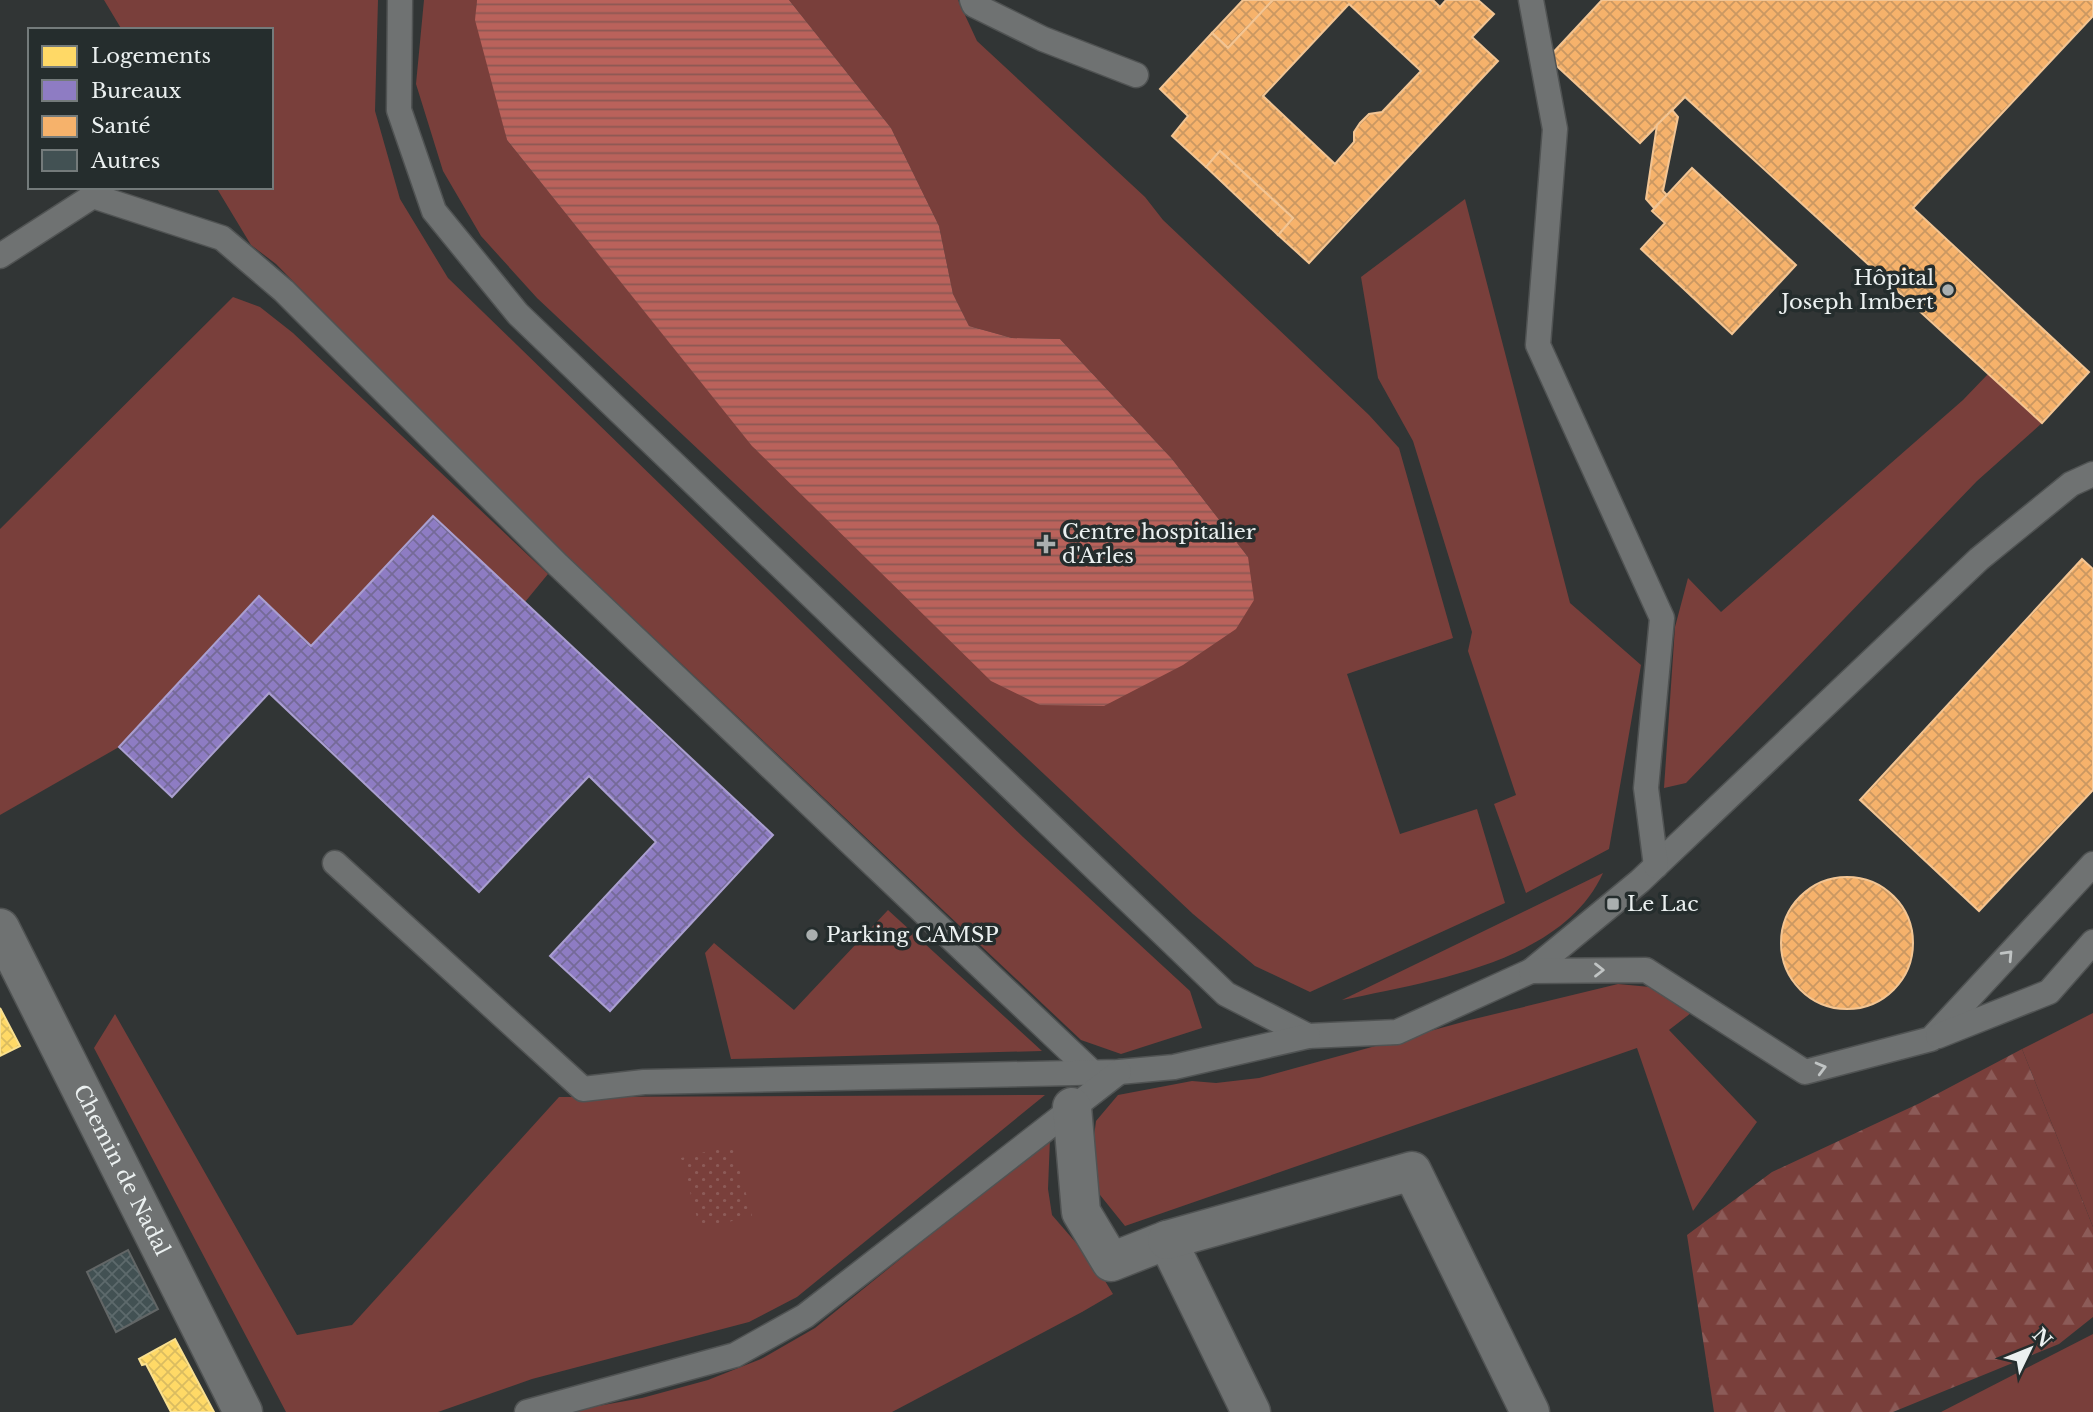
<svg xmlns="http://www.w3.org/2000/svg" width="2093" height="1412" font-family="'Libre Baskerville',serif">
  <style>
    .grass { fill: #793f3b }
    .forest { fill: url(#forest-firs) }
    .park { fill: url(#park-dots) }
    .water { fill: url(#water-rules) }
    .homes { fill: url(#homes-cross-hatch); stroke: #f9e08f; stroke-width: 2 }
    .offices { fill: url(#offices-cross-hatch); stroke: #aa9fd0; stroke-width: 2 }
    .health { fill: url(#health-cross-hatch); stroke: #f3c593; stroke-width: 2; fill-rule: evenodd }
    .building { fill: url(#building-cross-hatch); stroke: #626666; stroke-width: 2 }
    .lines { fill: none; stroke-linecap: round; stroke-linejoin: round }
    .lane-casing { stroke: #505353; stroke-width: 27 }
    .street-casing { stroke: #505353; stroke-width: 41 }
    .lane { stroke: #6f7272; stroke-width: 24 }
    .street { stroke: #6f7272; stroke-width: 38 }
    .oneway { stroke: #c0c4c4 }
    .poi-dot { fill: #aaafaf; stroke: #252d2d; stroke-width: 2.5 }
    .labels { text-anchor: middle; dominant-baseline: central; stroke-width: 7; stroke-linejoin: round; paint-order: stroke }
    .poi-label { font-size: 21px; fill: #ebf0f0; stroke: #252d2d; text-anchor: start }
    .street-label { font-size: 21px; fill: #ebf0f0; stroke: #252d2d }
  </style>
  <defs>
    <pattern id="forest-firs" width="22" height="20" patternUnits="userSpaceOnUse" patternTransform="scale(1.75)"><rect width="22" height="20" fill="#793f3b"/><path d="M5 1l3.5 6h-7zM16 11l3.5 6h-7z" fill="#8c5b58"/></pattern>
    <pattern id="park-dots" width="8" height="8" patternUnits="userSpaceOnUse" patternTransform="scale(1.75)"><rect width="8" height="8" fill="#793f3b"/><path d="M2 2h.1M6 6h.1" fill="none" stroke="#8c5b58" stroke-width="1.8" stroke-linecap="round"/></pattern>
    <pattern id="water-rules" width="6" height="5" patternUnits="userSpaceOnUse" patternTransform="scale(1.75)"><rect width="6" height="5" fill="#ba625b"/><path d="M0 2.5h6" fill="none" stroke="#8c5853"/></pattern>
    <pattern id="homes-cross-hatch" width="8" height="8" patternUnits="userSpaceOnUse" patternTransform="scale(1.75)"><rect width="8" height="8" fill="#ffd966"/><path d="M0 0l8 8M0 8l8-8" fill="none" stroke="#dabc60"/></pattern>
    <pattern id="offices-cross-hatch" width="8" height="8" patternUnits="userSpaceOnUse" patternTransform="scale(1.75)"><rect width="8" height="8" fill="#8e7cc3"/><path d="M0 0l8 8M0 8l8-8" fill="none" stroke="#756a98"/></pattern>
    <pattern id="health-cross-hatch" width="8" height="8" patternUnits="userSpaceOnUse" patternTransform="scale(1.75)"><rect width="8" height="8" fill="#f6b26b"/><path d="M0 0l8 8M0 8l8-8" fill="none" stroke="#ca9862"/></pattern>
    <pattern id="building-cross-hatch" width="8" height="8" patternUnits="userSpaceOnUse" patternTransform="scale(1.75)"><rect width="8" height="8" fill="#425153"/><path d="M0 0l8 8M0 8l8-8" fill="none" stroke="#5d6a6c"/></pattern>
  </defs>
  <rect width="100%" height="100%" fill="#313535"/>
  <!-- grass -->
  <g class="grass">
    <path d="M104,0H378L375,111L400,199L448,278L1023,837L1190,991L1202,1028L1121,1054L1081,1040L535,526L276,264L251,245L216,187H271V30H122Z"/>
    <path d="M424,0H477L476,14L507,140L756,450L1248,557L1172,459L1060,339L1012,338L969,326L953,294L939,226L891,128L789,0H958L977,41L1145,197L1163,220L1369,415L1399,448L1453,638L1347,674L1400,834L1477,809L1505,903L1310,992L1255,966L1193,914L537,298L481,236L443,171L416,84Z"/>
    <path d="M1465,199L1570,603L1641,665L1609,849L1526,893L1494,804L1516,795L1468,651L1472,632L1413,441L1378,378L1361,277Z"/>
    <path d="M233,297L260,307L293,333L548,574L525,602L433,516L311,646L258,596L119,747L0,815V529Z"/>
    <path d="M1988,374L2042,423L1977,481L1686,783L1664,788L1675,627L1688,578L1721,612L1963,400Z"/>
    <path d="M1603,873C1562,963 1429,981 1342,1000Z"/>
    <path d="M888,910L1042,1051L731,1059L705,953L714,943L794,1010Z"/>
    <path d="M1618,984L1650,987L1691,1013L1669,1030L1757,1122L1693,1211L1637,1048L1125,1226L1096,1190L1091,1159L1096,1121L1118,1095L1192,1081L1216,1083L1259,1078L1470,1020Z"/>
    <path d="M2093,1013V1227L2022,1049Z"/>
    <path d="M115,1014L297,1335L352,1325L559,1097L1045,1095L797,1297L749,1322L532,1379L438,1412H286L94,1048Z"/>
    <path d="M1050,1138L1048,1189L1052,1215L1096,1266L1113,1294L1082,1312L892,1412H565L642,1398L708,1380L761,1359L815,1328Z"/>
    <path d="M2093,1334V1412H1941Z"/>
  </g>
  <!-- forest -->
  <path class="forest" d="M2022,1049L2093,1227V1317L2059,1344L1893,1412H1714L1687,1235L1772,1172L1920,1103Z"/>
  <!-- park -->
  <path class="park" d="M733,1145L752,1216L700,1229L681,1158Z"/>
  <!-- water -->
  <path class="water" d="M477,0H789L891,128L939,226L953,294L969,326L1012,338L1060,339L1172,459L1248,557L1254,600L1236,629L1183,665L1104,706L1040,705L991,681L752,446L507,140L475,20Z"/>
  <!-- homes -->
  <g class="homes">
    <path d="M0,1008L20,1046L0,1056Z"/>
    <path d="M175,1339L214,1412H171L146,1364L142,1365L139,1359Z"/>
  </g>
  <!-- offices -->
  <path class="offices" d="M433,516L773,835L610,1011L550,956L656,842L589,776L479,892L269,693L172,797L119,747L259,596L311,646Z"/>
  <!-- health -->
  <g class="health">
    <path d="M1243,0H1273L1228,48L1212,33Z"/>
    <path d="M1273,0H1433L1440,7L1446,0H1478L1494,14L1472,37L1498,61L1309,263L1278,235L1293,218L1220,151L1206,167L1172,136L1188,116L1160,89L1212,33L1228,48ZM1349,4L1421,71L1382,112L1369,114L1360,123L1354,132V142L1335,164L1263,96Z"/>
    <path d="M1602,0H2093V16L1913,208L2089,372L2042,423L1685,97L1640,143L1548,58Z"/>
    <path d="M1672,110L1678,117L1663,191L1667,195L1654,208L1646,199L1657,125Z"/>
    <path d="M1220,151L1293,218L1278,235L1206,167Z"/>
    <path d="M1692,168L1796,265L1732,334L1641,249L1665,223L1652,211Z"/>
    <path d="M2082,559L2093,569V790L1979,911L1860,800Z"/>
    <circle cx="1847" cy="943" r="66"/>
  </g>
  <!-- building -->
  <path class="building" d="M128,1250L158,1309L116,1332L87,1272Z"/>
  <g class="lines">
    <defs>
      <g id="lane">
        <path d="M400,0L399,110L434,211L518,314L1226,994L1308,1036L1397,1032L1531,971L1640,881L1979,559L2071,484L2093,474"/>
        <path d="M972,0L974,5L1043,39L1136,75"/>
        <path d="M1531,0L1555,129L1538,345L1662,618L1646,788L1656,866"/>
        <path d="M0,256L93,196L222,238L284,291L558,565L1093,1073"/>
        <path d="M335,863L583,1089L644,1082L1119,1072L1174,1067L1308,1036"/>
        <path d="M1531,971L1646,970L1805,1072L1931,1039L2093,864"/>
        <path d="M1938,1036L2049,992L2093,942"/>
        <path d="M527,1412L735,1355L805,1316L1119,1072"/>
      </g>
      <g id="street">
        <path id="s1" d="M0,928L243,1412"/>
        <path d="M1072,1107L1081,1212L1111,1262L1167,1240L1251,1412"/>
        <path d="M1167,1240L1412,1171L1530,1412"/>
      </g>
    </defs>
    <!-- lane casing -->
    <use href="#lane" class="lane-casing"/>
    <!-- street casing -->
    <use href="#street" class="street-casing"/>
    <!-- lane -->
    <use href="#lane" class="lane"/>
    <!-- street -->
    <use href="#street" class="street"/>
  </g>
  <!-- one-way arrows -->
  <defs><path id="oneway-chevron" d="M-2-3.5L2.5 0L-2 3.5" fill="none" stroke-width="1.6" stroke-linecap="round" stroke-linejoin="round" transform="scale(1.75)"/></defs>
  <g class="oneway">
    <use href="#oneway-chevron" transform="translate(2008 955) rotate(-47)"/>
    <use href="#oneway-chevron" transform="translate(1599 970)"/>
    <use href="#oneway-chevron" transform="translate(1821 1068) rotate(-15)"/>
  </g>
  <!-- markers -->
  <g class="poi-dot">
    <circle cx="1948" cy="290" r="7"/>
    <path d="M1042.5 533.5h7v7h7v7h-7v7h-7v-7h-7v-7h7z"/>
    <rect x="1606" y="897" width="14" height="14" rx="3.5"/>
    <circle cx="812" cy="935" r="7"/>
  </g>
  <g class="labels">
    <!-- poi labels -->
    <g class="poi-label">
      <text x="1934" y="278" text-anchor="end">Hôpital<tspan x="1934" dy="24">Joseph Imbert</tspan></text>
      <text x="1062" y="532">Centre hospitalier<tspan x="1062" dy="24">d'Arles</tspan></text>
      <text x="1627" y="904">Le Lac</text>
      <text x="826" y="935">Parking CAMSP</text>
    </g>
    <!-- street labels -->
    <g class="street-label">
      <text stroke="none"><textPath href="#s1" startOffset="271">Chemin de Nadal</textPath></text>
    </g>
  </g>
  <!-- legend -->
  <rect x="28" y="28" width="245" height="161" fill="#252d2d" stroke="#747b7b" stroke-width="2"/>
  <rect x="42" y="46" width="35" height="21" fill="#ffd966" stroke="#747b7b" stroke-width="2"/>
  <text x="91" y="63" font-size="21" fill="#ebf0f0">Logements</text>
  <rect x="42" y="80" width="35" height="21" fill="#8e7cc3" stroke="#747b7b" stroke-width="2"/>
  <text x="91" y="98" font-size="21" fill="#ebf0f0">Bureaux</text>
  <rect x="42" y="116" width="35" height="21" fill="#f6b26b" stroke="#747b7b" stroke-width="2"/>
  <text x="91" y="133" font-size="21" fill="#ebf0f0">Santé</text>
  <rect x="42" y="150" width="35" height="21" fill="#425153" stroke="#747b7b" stroke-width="2"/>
  <text x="91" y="168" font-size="21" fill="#ebf0f0">Autres</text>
  <!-- north arrow -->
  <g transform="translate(2030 1349) rotate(47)" stroke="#252d2d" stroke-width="5" paint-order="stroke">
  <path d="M0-5L12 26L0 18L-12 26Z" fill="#ebf0f0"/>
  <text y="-10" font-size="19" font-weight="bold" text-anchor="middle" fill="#ebf0f0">N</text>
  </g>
</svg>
